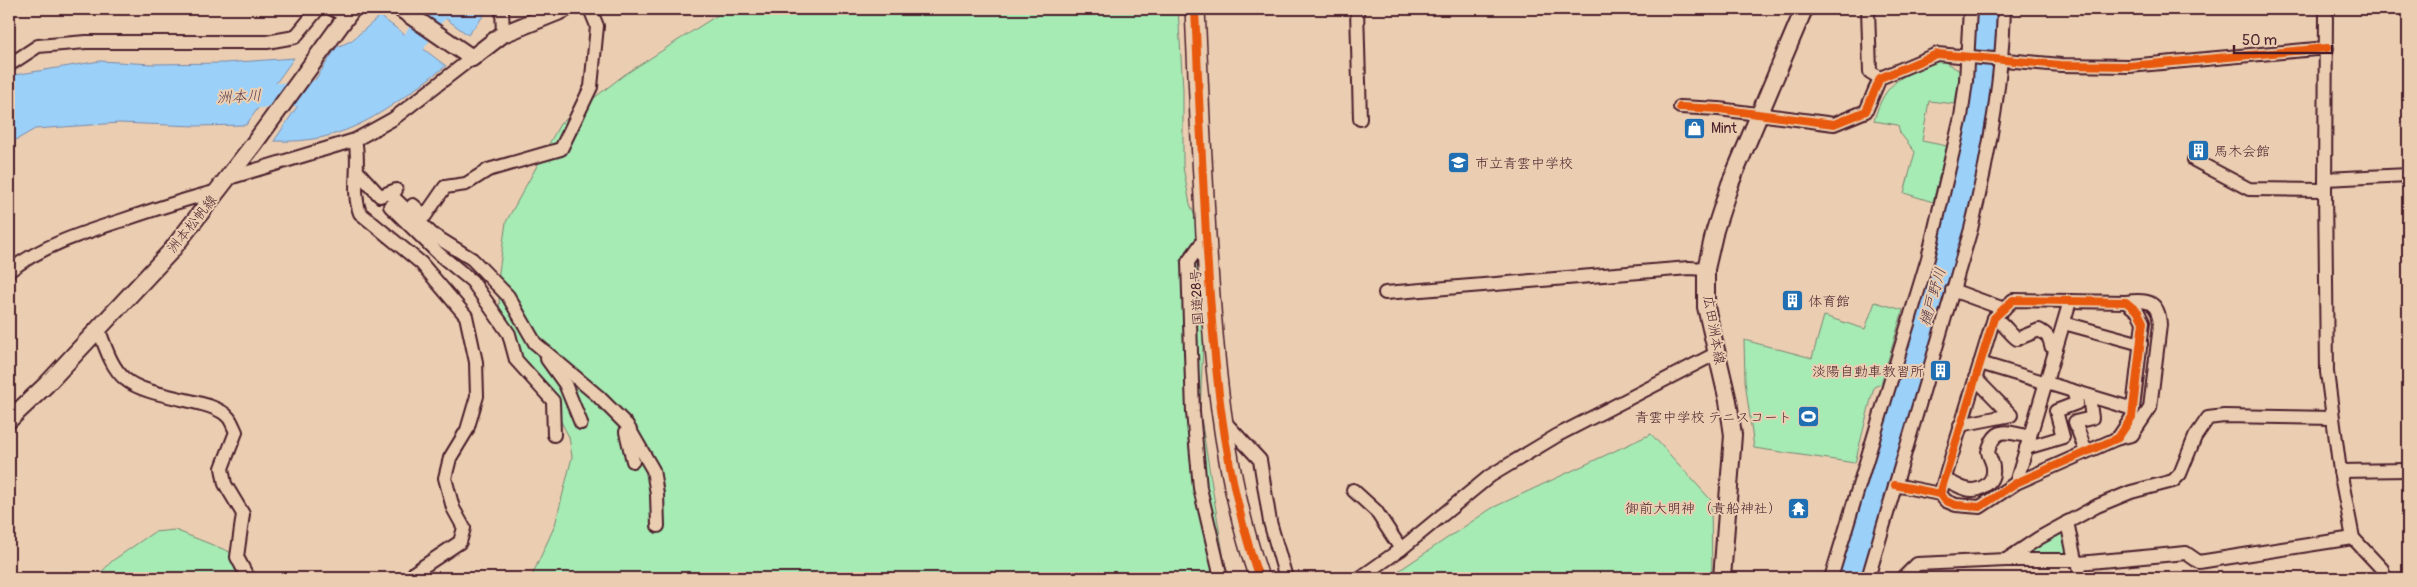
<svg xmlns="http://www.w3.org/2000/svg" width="2417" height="587" font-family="Pangolin,'Klee One',sans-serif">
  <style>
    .green { fill: #a6eab4; stroke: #788470 }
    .water { fill: #9bd0f9; stroke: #7b89a7 }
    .pier { fill: #ebceb2 }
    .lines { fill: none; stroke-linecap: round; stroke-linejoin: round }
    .river { stroke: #9bd0f9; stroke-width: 24 }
    .minor-casing { stroke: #4a1f2b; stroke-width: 16 }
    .major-casing { stroke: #4a1f2b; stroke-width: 20 }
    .highway-casing { stroke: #4a1f2b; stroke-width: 22 }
    .minor { stroke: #ebceb2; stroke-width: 12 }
    .major { stroke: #ebceb2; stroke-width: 16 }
    .highway { stroke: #ebceb2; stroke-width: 19 }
    .cycleway-casing { stroke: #ebceb2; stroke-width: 11 }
    .cycleway { stroke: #e8590c; stroke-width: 8 }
    .labels { text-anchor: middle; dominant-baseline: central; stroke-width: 4; stroke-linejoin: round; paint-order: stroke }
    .poi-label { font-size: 14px; fill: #4a1f2b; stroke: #ebceb2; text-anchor: start }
    .street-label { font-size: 14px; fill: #4a1f2b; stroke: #ebceb2 }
    .water-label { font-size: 15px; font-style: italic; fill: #563a4a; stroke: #ebceb2 }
  </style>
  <rect width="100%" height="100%" fill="#ebceb2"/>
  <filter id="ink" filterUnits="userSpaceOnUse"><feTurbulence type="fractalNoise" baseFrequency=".02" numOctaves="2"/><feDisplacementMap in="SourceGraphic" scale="10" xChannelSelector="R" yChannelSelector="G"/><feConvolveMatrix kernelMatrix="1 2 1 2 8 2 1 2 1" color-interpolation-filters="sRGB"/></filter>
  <g filter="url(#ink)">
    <!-- green -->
    <g class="green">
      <path d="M727,9H1178L1183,89V167L1190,204L1201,231L1206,277L1200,412L1227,578H531L555,525L572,457L569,437L557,414L514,354L500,316L498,279L506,222L560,124L624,75Z"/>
      <path d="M1941,60L1960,71L1955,104L1929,101L1922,141L1947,146L1933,202L1904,193L1915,152L1900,133L1898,125L1874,121C1885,79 1904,75 1941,60Z"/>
      <path d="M1875,302L1903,310L1881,384L1874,387L1855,463L1754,448L1745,381L1744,340L1812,358L1824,316L1865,329Z"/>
      <path d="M1651,434L1711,500L1712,578H1388L1492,508Z"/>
      <path d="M175,530L228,551L263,578H96L112,561L154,532Z"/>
      <path d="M2065,531L2068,555H2019Z"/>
    </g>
    <!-- water -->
    <g class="water">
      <path d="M433,9H489L468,35Z"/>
      <path d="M380,16L446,66C390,107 349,145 274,141L337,47L351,41Z"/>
      <path d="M294,58L246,125L195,126L119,123L35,129L9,144V77L14,75L100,61L152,64L224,63Z"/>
    </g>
    <!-- pier -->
    <g class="pier">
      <path d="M338,44L271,142L335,45Z"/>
      <path d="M296,57L248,126L245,128Z"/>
    </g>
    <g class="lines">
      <!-- river -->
      <g class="river">
        <path d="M394,65L410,48L432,15L439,9"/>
        <path d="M235,97L301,94L336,90"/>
        <path d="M1849,578L1934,294L1968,164L1987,29L1988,9"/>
      </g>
      <defs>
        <g id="minor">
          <path d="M332,9L347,16"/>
          <path d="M502,9L503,34"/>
          <path d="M1357,9L1360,119"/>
          <path d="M1868,9L1870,72L1880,78"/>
          <path d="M2326,9L2325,190L2327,372L2340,471L2353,538L2382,569L2385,578"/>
          <path d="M9,65L38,46L86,42H267L295,37L318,9"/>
          <path d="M1680,107L1719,109L1834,124L1866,111L1880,78L1937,54L2061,65L2129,66L2327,48"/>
          <path d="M355,140C361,164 351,190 360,213L421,263L466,316L476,362L477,396L467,430L450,458L445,478L453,508L464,528L460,542L415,572L411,578"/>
          <path d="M2194,160L2249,189L2325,190"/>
          <path d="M358,172L380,196L396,190"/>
          <path d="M229,178L355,140L393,119L472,58"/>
          <path d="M2325,179L2408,175"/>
          <path d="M389,193L432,234L472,259L508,296L535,343L598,396L627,425L653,470L657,494L658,526"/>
          <path d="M413,205L425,216L445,187L466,184L488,170L561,149L591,87L597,26L590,9"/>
          <path d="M390,206L439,254L472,281L509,334L516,360L553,401L554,435"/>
          <path d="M1206,237L1188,262L1193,412L1200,488L1221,578"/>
          <path d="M9,271C43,245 83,233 123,220C155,209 186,199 218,191"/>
          <path d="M1952,290L2004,309"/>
          <path d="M1385,293L1689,268L1706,269"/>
          <path d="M1994,318C2004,323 2008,332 2017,339L2039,330C2046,334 2050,337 2051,346L2056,348"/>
          <path d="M2064,323L2141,344"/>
          <path d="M98,328C105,345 110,366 125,379C150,400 214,398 229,418C232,422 234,428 236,432L222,468L225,484L243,514L237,557L248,578"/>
          <path d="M547,359L565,384L581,423"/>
          <path d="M1980,363L2133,409"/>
          <path d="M1223,420L1260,460L1270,522L1286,578"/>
          <path d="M1960,425L2011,415L1975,378"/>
          <path d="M626,432L633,461"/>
          <path d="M2115,439L2132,435L2150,408L2160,325C2159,301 2147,299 2126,302"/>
          <path d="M2026,448L2063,437L2056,411L2077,403L2073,391"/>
          <path d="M2086,452L2075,422L2092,418L2089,396"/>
          <path d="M2340,471L2408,470"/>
          <path d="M1944,481C1955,482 1957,487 1966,489C1979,493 1995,483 1993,468C1993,463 1989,457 1988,452C1995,425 2008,432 2030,437"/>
          <path d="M2016,483L2070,301"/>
          <path d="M1895,485L1940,494L1946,501L1956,505L1980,507L2016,483L2118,438L2132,417L2143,322L2138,312L2126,302L2013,300L1994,318L1940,494"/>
          <path d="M1353,490L1376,511L1401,549"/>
          <path d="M2067,522L2075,560"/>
          <path d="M2006,560H2075L2079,563L2186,553L2199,562L2353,538"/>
          <path d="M2079,563L2080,578"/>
          <path d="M1360,578L1401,549L1490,476L1558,435L1717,353"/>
          <path d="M1831,578L1928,258L1961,117L1966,81L1970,9"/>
          <path d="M1868,578L1971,229C1989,156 2002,84 2004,9"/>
          <path d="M1903,578L1917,564L2006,560L2039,538L2097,506L2131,492L2173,481L2180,474L2195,437L2208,418L2224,416L2332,418"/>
        </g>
        <g id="major">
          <path d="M401,9L472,58L503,34L565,9"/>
          <path d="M9,420L46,385L171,251L253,145L352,9"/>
          <path d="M1722,578L1733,435L1728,401L1706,307V269L1715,230L1730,184L1804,9"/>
        </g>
        <path id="highway" d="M1195,9C1198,84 1202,160 1206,235C1213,352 1221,467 1259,578"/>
      </defs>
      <!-- minor casing -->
      <use href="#minor" class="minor-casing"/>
      <!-- major casing -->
      <use href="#major" class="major-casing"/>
      <!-- highway casing -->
      <use href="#highway" class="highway-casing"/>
      <!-- minor -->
      <use href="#minor" class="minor"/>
      <!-- major -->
      <use href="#major" class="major"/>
      <!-- highway -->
      <use href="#highway" class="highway"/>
      <defs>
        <g id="cycleway">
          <path d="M1195,9C1198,84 1202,160 1206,235C1213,352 1221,467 1259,578"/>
          <path d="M1680,107L1719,109L1834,124L1866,111L1880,78L1937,54L2061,65L2129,66L2327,48"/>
          <path d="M1895,485L1940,494L1946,501L1956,505L1980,507L2016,483L2118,438L2132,417L2143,322L2138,312L2126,302L2013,300L1994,318L1940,494"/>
        </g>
      </defs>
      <!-- cycleway casing -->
      <use href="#cycleway" class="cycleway-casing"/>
      <!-- cycleway -->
      <use href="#cycleway" class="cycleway"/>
    </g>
  </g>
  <!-- icons -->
  <defs>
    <symbol id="shop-square" viewBox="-11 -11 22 22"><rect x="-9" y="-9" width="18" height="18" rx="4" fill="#1f6fb2" stroke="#ebceb2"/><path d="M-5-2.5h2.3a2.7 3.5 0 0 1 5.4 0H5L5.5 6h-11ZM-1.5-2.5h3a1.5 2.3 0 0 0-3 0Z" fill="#fff"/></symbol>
    <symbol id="building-square" viewBox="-11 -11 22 22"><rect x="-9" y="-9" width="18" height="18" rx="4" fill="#1f6fb2" stroke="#ebceb2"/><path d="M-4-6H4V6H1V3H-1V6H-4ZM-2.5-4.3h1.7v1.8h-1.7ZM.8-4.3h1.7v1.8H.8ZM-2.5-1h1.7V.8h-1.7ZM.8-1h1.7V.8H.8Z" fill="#fff"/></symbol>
    <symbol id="school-square" viewBox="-11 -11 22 22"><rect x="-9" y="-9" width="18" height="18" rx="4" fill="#1f6fb2" stroke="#ebceb2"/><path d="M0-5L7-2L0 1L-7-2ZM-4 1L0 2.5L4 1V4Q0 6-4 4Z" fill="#fff"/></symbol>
    <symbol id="stadium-square" viewBox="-11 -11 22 22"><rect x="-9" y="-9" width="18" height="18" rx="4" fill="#1f6fb2" stroke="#ebceb2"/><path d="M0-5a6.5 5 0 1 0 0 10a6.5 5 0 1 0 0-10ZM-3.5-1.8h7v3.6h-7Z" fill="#fff"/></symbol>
    <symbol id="temple-square" viewBox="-11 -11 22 22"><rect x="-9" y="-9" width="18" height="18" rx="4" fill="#1f6fb2" stroke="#ebceb2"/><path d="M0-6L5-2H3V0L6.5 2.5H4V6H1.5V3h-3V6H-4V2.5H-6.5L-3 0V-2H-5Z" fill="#fff"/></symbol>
  </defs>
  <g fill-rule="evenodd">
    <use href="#shop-square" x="1682" y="116" width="25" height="25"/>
    <use href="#building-square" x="2186" y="138" width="25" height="25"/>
    <use href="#school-square" x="1446" y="150" width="25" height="25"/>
    <use href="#building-square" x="1780" y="288" width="25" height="25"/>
    <use href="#building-square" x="1928" y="358" width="25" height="25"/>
    <use href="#stadium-square" x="1796" y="404" width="25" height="25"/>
    <use href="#temple-square" x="1786" y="496" width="25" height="25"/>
  </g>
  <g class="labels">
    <!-- poi labels -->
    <g class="poi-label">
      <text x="1711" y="128">Mint</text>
      <text x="2214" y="151">馬木会館</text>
      <text x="1475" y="163">市立青雲中学校</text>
      <text x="1808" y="301">体育館</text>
      <text x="1924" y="371" text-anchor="end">淡陽自動車教習所</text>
      <text x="1792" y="417" text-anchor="end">青雲中学校 テニスコート</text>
      <text x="1782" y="508" text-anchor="end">御前大明神 （貴船神社）</text>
    </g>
    <!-- street labels -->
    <g class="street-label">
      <text transform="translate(192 224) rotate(-51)">洲本松帆線</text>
      <text transform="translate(1197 297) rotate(-93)">国道28号</text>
      <text transform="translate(1714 330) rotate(80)">広田洲本線</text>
    </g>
    <!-- water labels -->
    <g class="water-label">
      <text transform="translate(239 97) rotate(-3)">洲本川</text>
      <text transform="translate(1933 297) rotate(-74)">樋戸野川</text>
    </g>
  </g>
  <!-- margin -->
  <rect width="2417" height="587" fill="none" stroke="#ebceb2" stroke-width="30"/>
  <rect x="15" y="15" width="2387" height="557" fill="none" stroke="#4a1f2b" stroke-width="2" filter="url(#ink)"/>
  <!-- scale -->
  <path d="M2234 45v8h98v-8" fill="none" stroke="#4a1f2b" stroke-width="2.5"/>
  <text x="2242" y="45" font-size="15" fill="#4a1f2b" stroke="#ebceb2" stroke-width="4" paint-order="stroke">50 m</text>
</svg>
